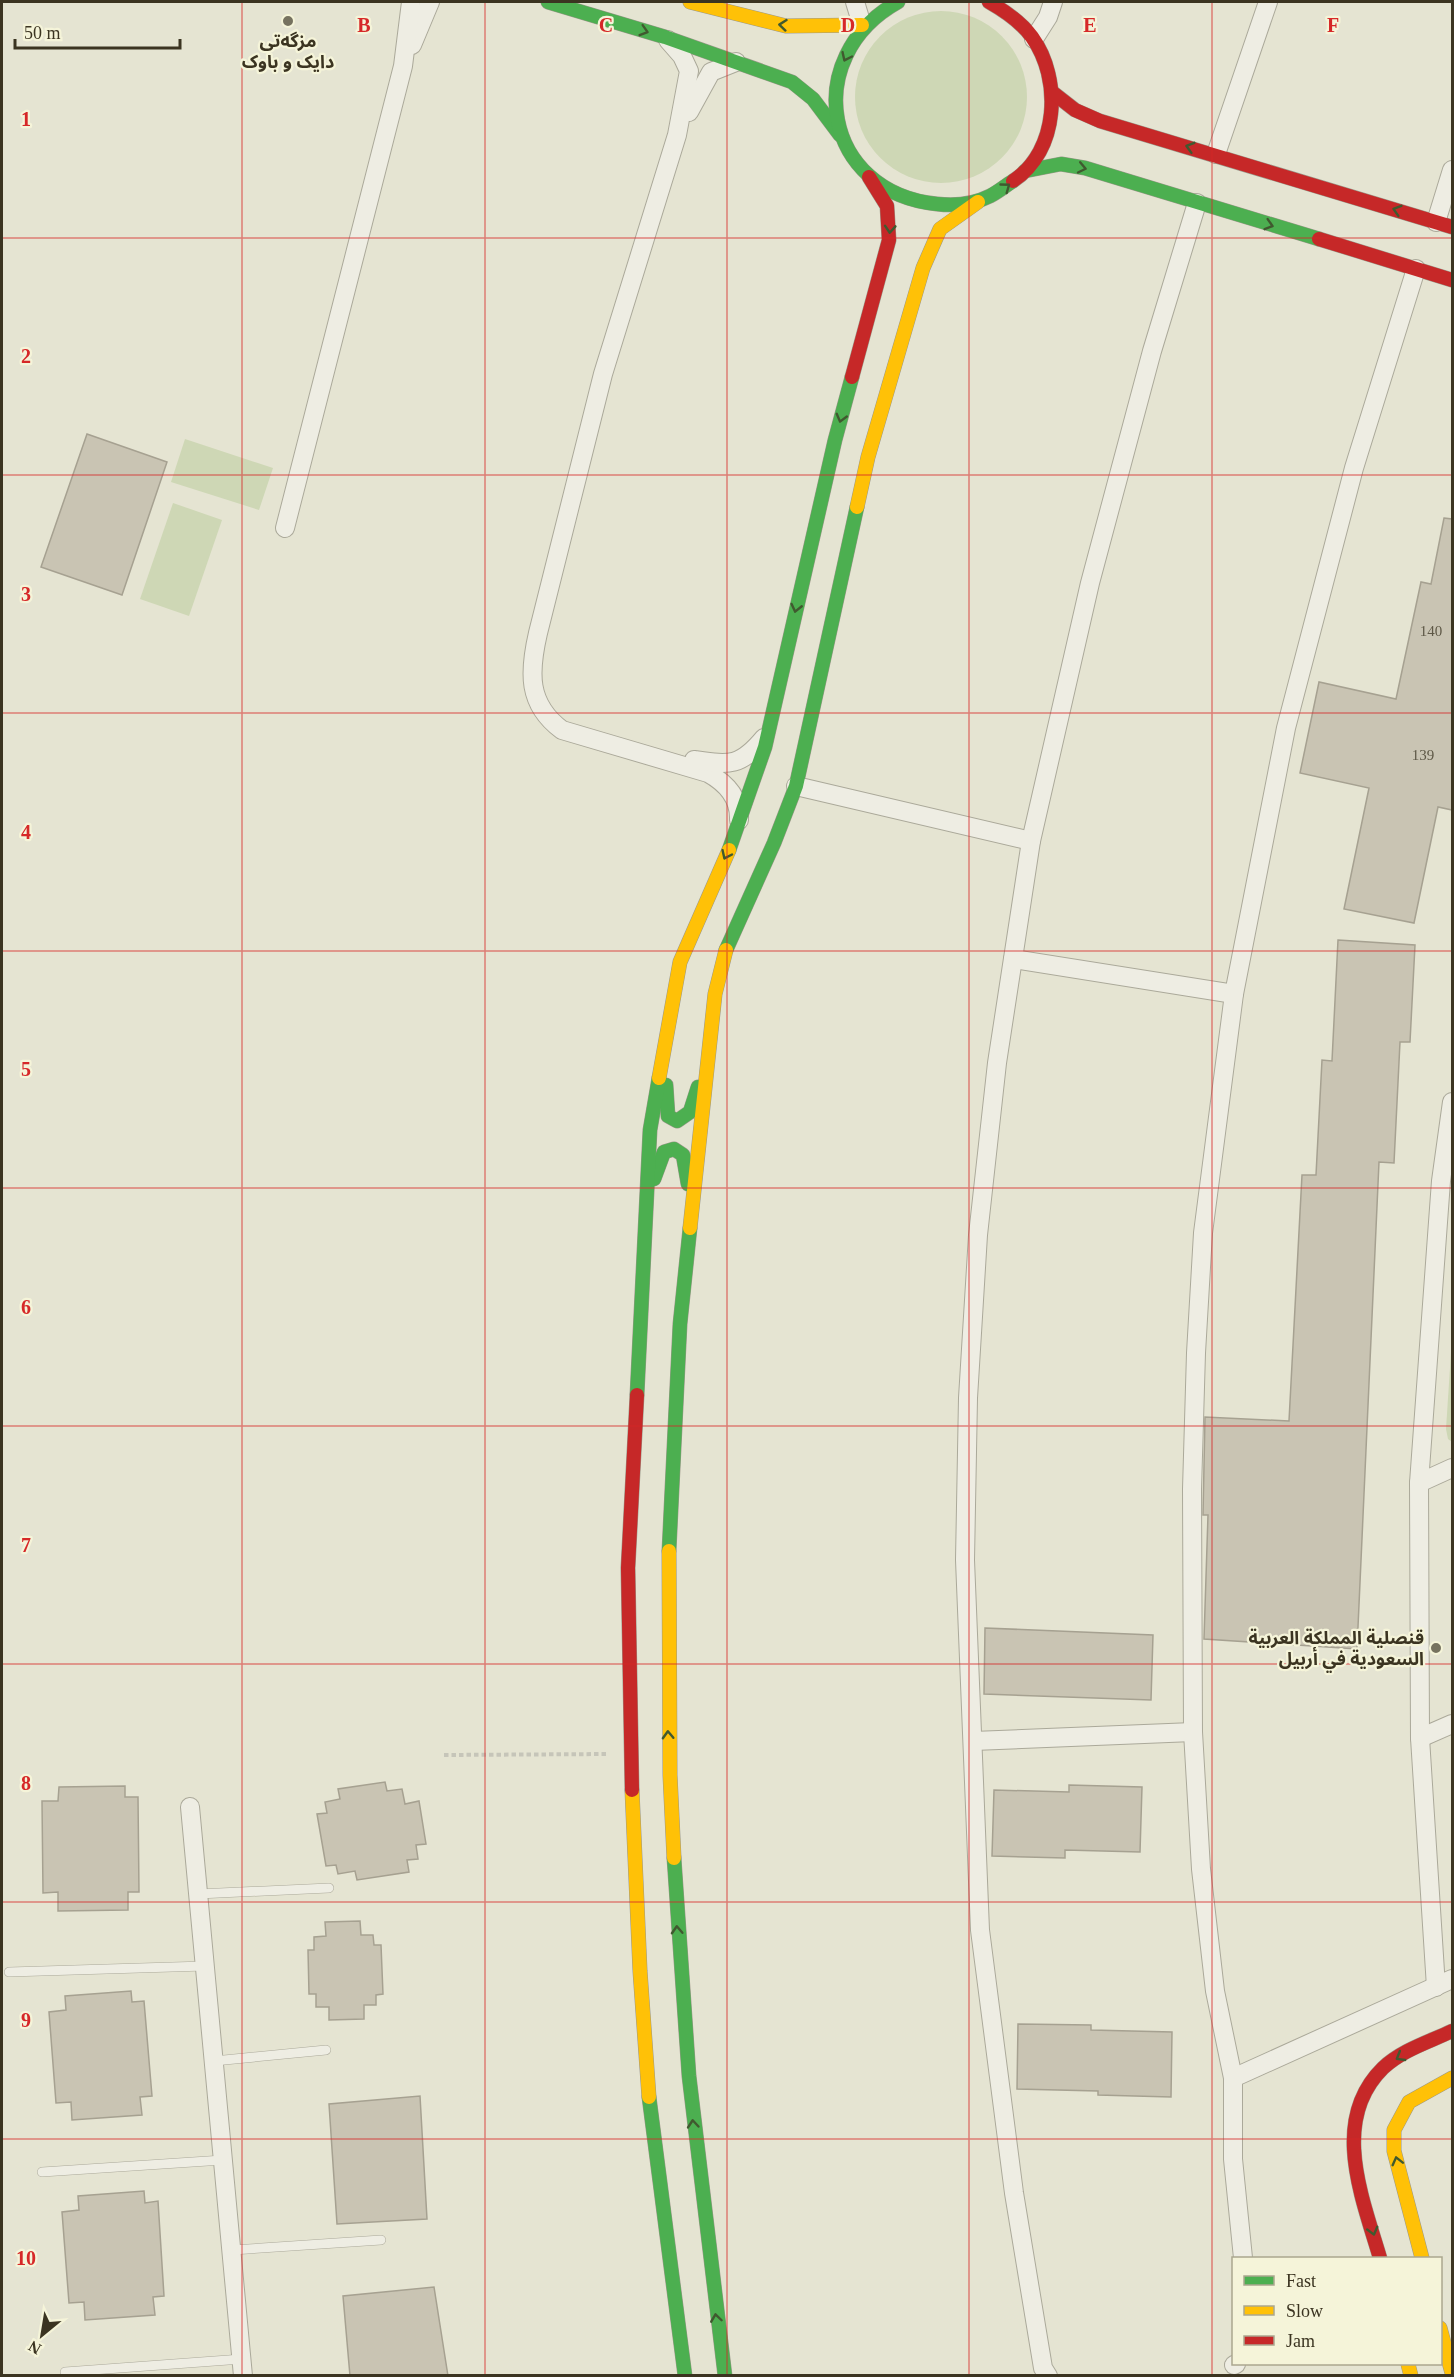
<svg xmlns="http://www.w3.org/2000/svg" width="1454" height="2377" font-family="'Times New Roman','Noto Sans Arabic',serif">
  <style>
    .green { fill: #ced7b5 }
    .building { fill: #c9c4b3; stroke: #a6a191; stroke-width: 1.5 }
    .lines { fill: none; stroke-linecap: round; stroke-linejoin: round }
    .lane-casing { stroke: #aba99a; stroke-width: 10 }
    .street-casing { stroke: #aba99a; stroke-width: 20 }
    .fast-casing { stroke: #9b988a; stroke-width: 15 }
    .slow-casing { stroke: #9b988a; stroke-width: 15 }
    .jam-casing { stroke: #9b988a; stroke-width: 15 }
    .path { stroke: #c6c5b9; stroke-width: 4; stroke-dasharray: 4.5 3; stroke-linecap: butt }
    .lane { stroke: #eeede3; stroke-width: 9 }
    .street { stroke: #eeede3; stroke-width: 18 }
    .fast { stroke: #4caf50; stroke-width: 14 }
    .slow { stroke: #ffc107; stroke-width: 14 }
    .jam { stroke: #c62828; stroke-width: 14 }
    .oneway { stroke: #40592f }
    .grid { fill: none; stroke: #d62828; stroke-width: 1.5; stroke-opacity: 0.55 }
    .poi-dot { fill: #76725f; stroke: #f5f4d9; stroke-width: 2 }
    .labels { text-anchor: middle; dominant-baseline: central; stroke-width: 4.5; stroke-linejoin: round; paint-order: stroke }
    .number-label { font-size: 15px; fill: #5e5846 }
    .poi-label { font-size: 18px; font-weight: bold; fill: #3b3421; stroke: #f5f4d9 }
    .grid-label { font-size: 20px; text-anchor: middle; font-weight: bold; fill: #d62828; stroke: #f5f4d9; stroke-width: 4.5; stroke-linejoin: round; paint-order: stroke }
  </style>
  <rect width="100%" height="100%" fill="#e5e4d2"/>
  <!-- green -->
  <g class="green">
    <circle cx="941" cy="97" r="86"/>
    <path d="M185,439L273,468L259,510L171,482Z"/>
    <path d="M173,503L222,520L189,616L140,599Z"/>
    <path d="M1452,1337V1442L1448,1439L1446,1429Z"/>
  </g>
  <!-- building -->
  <g class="building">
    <path d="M87,434L167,462L122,595L41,567Z"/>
    <path d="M1444,518L1452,519V810L1438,807L1414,923L1344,909L1369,788L1300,773L1319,682L1396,699L1421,582L1431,584Z"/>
    <path d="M1338,940L1415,945L1410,1042H1400L1394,1163L1379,1162L1357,1649L1204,1639L1208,1515H1203L1205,1417L1289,1421L1302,1175H1316L1322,1060L1332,1061Z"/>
    <path d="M985,1628L1153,1635L1151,1700L984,1694Z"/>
    <path d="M385,1782L387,1791L402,1789L405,1804L419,1801L426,1844L416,1845L418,1859L407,1860L409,1872L357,1880L355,1871L338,1874L336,1865L326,1866L317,1814L327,1813L325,1802L340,1799L338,1789Z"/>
    <path d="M1069,1785L1142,1787L1140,1852L1065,1850V1858L992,1856L994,1790L1069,1792Z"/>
    <path d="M125,1786V1797H138L139,1892H128V1910L58,1911V1892L43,1893L42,1801H58L59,1787Z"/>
    <path d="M360,1921L361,1935H373L374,1945H381L383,1994L376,1995V2005H364V2019L329,2020V2007H316V1994H309L308,1950H314V1937L326,1936L325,1922Z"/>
    <path d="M131,1991L132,2002L144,2001L152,2096L140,2097L142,2115L72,2120L71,2102L56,2103L49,2012L66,2010L65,1996Z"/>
    <path d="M1018,2024L1091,2025V2030L1172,2032L1171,2097L1098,2095V2091L1017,2089Z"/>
    <path d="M420,2096L427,2219L337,2224L329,2104Z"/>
    <path d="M144,2191L145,2203L158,2201L164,2296L153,2297L155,2315L85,2320L84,2302L69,2303L62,2212L79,2210L78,2196Z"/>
    <path d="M434,2287L448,2376H350L343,2296Z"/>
  </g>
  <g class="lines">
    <defs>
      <g id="lane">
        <path d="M198,1894L329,1888"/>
        <path d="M9,1972L205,1966"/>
        <path d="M214,2061L326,2050"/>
        <path d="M42,2172L223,2160"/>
        <path d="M232,2250L381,2240"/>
        <path d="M65,2372L242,2359"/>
      </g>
      <g id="street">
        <path d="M855,2L862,25"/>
        <path d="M1034,39L1048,17L1053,2"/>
        <path d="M668,40L682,56L689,71L677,135L603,374L538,633C529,672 527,704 562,730L708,773C726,783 740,798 739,820"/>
        <path d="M412,45L430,2"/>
        <path d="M689,112L711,72L736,62"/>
        <path d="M1216,154L1268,2"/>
        <path d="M1436,222L1452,170"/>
        <path d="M285,528L403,66L411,2"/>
        <path d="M694,760C730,765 740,767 764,738"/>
        <path d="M796,786L1031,841"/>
        <path d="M1013,959L1234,994"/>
        <path d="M1419,1483L1452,1468"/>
        <path d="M1420,1738L1452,1724"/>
        <path d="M973,1741L1193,1732"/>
        <path d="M190,1807L243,2376"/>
        <path d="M1436,1987L1420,1738L1419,1483L1441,1181L1452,1102"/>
        <path d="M1233,2078L1452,1979"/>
        <path d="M1243,2258L1233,2159V2078L1215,1991L1201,1869L1193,1732L1192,1489L1196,1353L1203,1233L1234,994L1286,728L1354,468L1416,269"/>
        <path d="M1234,2365L1236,2364"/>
        <path d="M1048,2376L1043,2368L1014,2193L980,1930L965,1560L968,1398L978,1235L997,1063L1031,841L1090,583L1152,351L1197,203"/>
      </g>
      <g id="fast">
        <path d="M548,2L665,37L792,82L813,99L840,135"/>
        <path d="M898,2C799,57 823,193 937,204C954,206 974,204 990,196C998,192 1005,186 1013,181"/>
        <path d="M1025,171L1061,164L1085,168L1319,239"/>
        <path d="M729,850L765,747L835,440L852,377"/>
        <path d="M726,950L774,843L796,786L857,507"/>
        <path d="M666,1085L668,1116L677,1121L690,1112L698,1087"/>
        <path d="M654,1179L664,1152L674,1149L683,1155L688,1184"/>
        <path d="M637,1395L650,1130L659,1078"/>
        <path d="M669,1551L680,1324L690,1228"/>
        <path d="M674,1858L689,2076L725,2376"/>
        <path d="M649,2097L685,2376"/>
      </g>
      <g id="slow">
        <path d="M690,2L786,26L862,25"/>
        <path d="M857,507L868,457L923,268L940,229L978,202"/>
        <path d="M659,1078L680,962L729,850"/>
        <path d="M690,1228L715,994L726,950"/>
        <path d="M669,1551L670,1775L674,1858"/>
        <path d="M632,1790L640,1971L649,2097"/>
        <path d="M1422,2258L1394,2151V2130L1409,2102L1452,2078"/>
        <path d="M1440,2328L1452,2373"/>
        <path d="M1408,2364L1411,2376"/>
      </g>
      <g id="jam">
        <path d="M989,2C1005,11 1021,22 1032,37C1062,79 1059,151 1013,181"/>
        <path d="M1052,92L1075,110L1100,121L1452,227"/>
        <path d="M1319,239L1452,280"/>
        <path d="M852,377L889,240L887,206L869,177"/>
        <path d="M632,1790L628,1568L637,1395"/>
        <path d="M1380,2258C1362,2197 1330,2120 1383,2068C1402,2050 1429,2042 1452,2031"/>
      </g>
    </defs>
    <!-- lane casing -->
    <use href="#lane" class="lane-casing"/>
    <!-- street casing -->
    <use href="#street" class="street-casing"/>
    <!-- fast casing -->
    <use href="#fast" class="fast-casing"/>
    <!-- slow casing -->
    <use href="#slow" class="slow-casing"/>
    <!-- jam casing -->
    <use href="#jam" class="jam-casing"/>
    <!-- path -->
    <path class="path" d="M444,1755L608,1754"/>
    <!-- lane -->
    <use href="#lane" class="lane"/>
    <!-- street -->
    <use href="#street" class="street"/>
    <!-- fast -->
    <use href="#fast" class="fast"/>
    <!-- slow -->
    <use href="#slow" class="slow"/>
    <!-- jam -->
    <use href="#jam" class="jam"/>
  </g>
  <!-- one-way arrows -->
  <defs><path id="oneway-chevron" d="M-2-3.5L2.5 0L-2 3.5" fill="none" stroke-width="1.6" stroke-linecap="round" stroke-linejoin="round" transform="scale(1.5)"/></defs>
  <g class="oneway">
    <use href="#oneway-chevron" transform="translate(783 25) rotate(-174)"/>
    <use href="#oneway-chevron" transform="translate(644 31) rotate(17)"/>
    <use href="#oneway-chevron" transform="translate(846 57) rotate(115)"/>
    <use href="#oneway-chevron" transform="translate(1190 147) rotate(-164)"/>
    <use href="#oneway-chevron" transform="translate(1082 168) rotate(12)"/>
    <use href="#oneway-chevron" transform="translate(1006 187) rotate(-36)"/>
    <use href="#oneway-chevron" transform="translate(1397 210) rotate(-163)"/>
    <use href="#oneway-chevron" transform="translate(1269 225) rotate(17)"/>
    <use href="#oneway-chevron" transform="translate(890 229) rotate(94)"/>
    <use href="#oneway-chevron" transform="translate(841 418) rotate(105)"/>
    <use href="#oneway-chevron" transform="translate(796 608) rotate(103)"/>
    <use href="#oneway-chevron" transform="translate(726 855) rotate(115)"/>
    <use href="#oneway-chevron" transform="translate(668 1735) rotate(-92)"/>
    <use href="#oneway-chevron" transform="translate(677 1930) rotate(-93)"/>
    <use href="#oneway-chevron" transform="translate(1400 2057) rotate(149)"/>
    <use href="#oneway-chevron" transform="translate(693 2124) rotate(-95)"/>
    <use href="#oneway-chevron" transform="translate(1397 2161) rotate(-104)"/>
    <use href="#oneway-chevron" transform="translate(1373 2231) rotate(75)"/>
    <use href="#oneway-chevron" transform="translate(716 2318) rotate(-98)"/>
  </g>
  <!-- grid -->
  <path class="grid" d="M242,2V2376M485,2V2376M727,2V2376M969,2V2376M1212,2V2376M2,238H1452M2,475H1452M2,713H1452M2,951H1452M2,1188H1452M2,1426H1452M2,1664H1452M2,1902H1452M2,2139H1452"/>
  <!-- markers -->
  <g class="poi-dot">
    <circle cx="288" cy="21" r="6"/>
    <circle cx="1436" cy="1648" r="6"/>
  </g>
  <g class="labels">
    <!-- number labels -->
    <g class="number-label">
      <text x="1431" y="631">140</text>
      <text x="1423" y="755">139</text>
    </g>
    <!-- poi labels -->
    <g class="poi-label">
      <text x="288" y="41">مزگەتی<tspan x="288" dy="21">دایک و باوک</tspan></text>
      <text x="1424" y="1638" text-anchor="end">قنصلية المملكة العربية<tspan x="1424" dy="21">السعودية في أربيل</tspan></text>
    </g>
  </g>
  <g class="grid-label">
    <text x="364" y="32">B</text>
    <text x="606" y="32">C</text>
    <text x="848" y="32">D</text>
    <text x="1090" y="32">E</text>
    <text x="1333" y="32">F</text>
    <text x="26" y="126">1</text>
    <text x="26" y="363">2</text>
    <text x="26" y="601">3</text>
    <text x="26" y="839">4</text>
    <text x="26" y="1076">5</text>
    <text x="26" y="1314">6</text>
    <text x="26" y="1552">7</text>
    <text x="26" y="1790">8</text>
    <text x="26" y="2027">9</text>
    <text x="26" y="2265">10</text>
  </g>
  <!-- border -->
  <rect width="1454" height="2377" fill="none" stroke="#3b3421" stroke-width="6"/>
  <!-- legend -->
  <rect x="1232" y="2257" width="210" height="108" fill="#f5f4d9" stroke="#aba78f" stroke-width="1.5"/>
  <rect x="1244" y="2276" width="30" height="9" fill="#4caf50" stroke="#aba78f" stroke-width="1.5"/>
  <text x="1286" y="2287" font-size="18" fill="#3b3421">Fast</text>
  <rect x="1244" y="2306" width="30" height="9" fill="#ffc107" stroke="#aba78f" stroke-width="1.5"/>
  <text x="1286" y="2317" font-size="18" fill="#3b3421">Slow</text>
  <rect x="1244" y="2336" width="30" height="9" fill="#c62828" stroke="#aba78f" stroke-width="1.5"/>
  <text x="1286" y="2347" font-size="18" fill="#3b3421">Jam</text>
  <!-- north arrow -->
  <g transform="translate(42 2335) rotate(210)" stroke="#f5f4d9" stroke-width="4.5" paint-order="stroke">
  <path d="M0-4.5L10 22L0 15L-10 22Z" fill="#3b3421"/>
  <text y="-9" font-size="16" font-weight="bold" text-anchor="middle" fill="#3b3421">N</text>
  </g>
  <!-- scale -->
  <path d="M15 39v9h165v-9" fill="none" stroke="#3b3421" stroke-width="3"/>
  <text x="24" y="39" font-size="18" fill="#3b3421" stroke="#f5f4d9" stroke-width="4.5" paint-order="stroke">50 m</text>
</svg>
